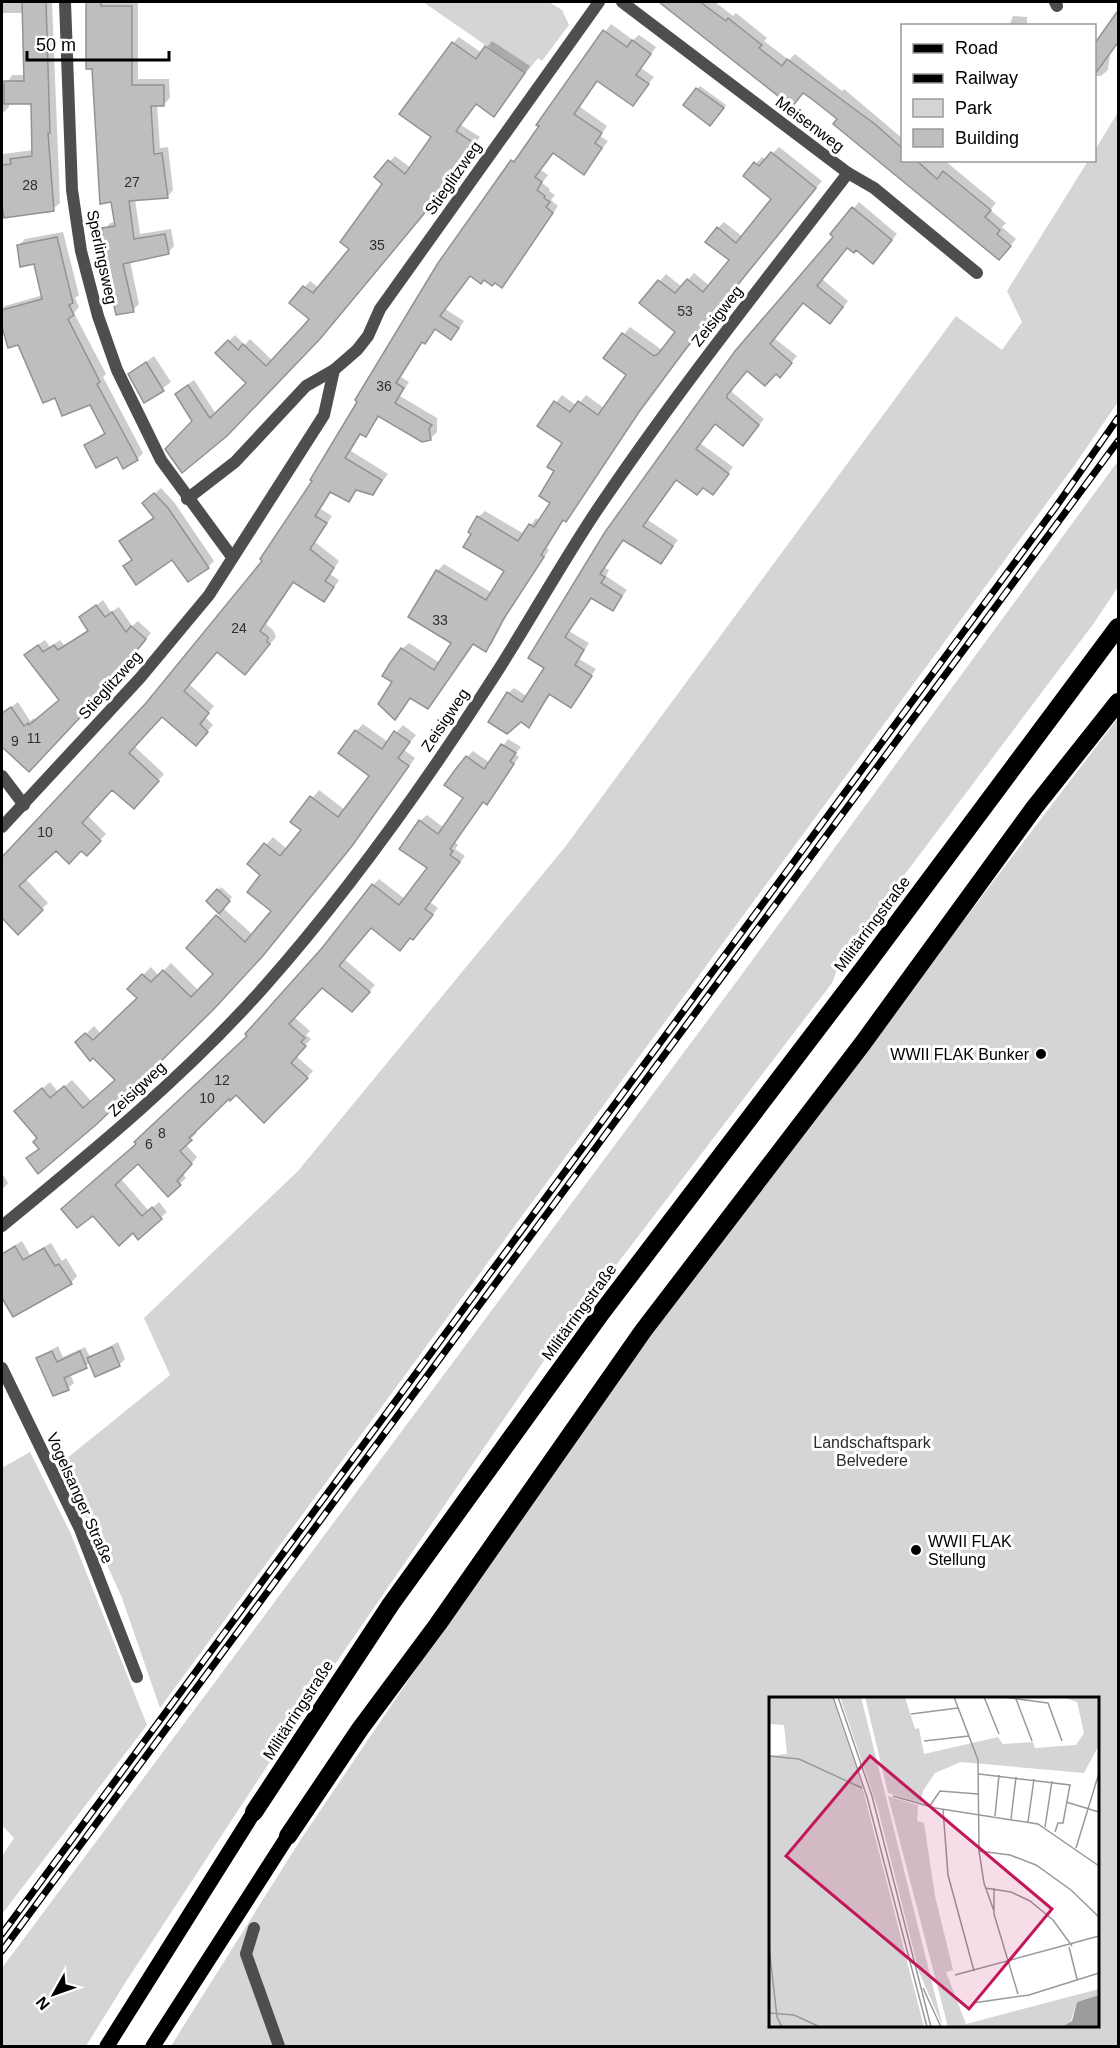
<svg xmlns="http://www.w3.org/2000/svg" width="1120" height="2048" font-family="Arial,sans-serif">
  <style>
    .green { fill: #d5d5d5; fill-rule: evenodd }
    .shadow { fill: #0003 }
    .building { fill: #bebebe; stroke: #929292; stroke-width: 1.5 }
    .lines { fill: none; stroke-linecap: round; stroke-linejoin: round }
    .street { stroke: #4e4e4e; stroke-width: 12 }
    .primary { stroke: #000; stroke-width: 15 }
    .highway { stroke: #000; stroke-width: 18 }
    .rail-casing { stroke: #000; stroke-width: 7 }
    .rail { stroke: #fff; stroke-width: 4.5; stroke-dasharray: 14; stroke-linecap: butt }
    .poi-dot { fill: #000; stroke: #fff; stroke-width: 2 }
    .labels { text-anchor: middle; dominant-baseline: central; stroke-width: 6; stroke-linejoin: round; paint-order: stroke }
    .number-label { font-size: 14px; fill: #303030 }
    .street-label { font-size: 16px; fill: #000; stroke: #fff }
    .poi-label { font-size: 16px; fill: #000; stroke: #fff; text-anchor: end }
    .park-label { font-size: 16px; fill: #2c2c2c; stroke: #fff }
    .inset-road { fill: none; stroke: #999; stroke-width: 1.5 }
    .view { fill: #c2185b; fill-opacity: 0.15; stroke: #c2185b; stroke-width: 3 }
    .inset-edge { fill: none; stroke: #000; stroke-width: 3 }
  </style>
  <rect width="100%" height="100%" fill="#fff"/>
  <!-- green -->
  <g class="green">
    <path d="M423,2H549L562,10L569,25L542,61L538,58L526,73Z"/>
    <path d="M1118,112V402L1074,466L160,1708L122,1598L61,1463L170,1375L144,1318L298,1171L565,847L956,316L1002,350L1022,322L1007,291L1088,161L1094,160L1095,150Z"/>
    <path d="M1118,461V587L1094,623L841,959L832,983L552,1349L307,1705L127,1980L86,2046H2V1968L737,981Z"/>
    <path d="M1118,718V2046H171L301,1839L534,1494L787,1152ZM770,1698H1098V2026H770Z"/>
    <path d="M30,1452L70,1532L147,1725L2,1914V1856L14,1838L2,1825V1468Z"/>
  </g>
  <!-- shadow -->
  <g class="shadow">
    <path d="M2,2H52L60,203L53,209L2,204V143L3,154L33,150L32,102H9V107L2,114V85H6L12,75H26L24,13H2Z"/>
    <path d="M87,2H138V79H169L170,98L164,104H157L160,148L168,147L173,190L167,197L135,199L140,234L171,229L174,246L168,253L130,261L139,304L133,310L101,236L110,223L116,222L93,68H88Z"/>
    <path d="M661,2H715L733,16L736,13L767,38L764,41L789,60L795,54L842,91L844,89L902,138V160H944L996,203L990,210L1006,223L1002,227L1016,239L1005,252L803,91L791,105Z"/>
    <path d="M1013,16L1027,17V26H1009Z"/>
    <path d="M1115,16L1108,70L1101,76H1094V45Z"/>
    <path d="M611,24L633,40L639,35L656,47L641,68L654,77L633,104L598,80L580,107L607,126L600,136L608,141L584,173L554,152L541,170L548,175L542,183L550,189L549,191L555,195L551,200L558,206L508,279L502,286L471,275L445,309L464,321L457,332L451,338L436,328L425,342L423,341L401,377L409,382L400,396L437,418V432L430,439L380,416L366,435L361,433L351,451L388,474L373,494L357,489L348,501L332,491L321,509L332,516L315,542L339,561L330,574L339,580L330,594L323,600L295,581L266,624L273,630L276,637L252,666L217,650L189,684L214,706L205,717L213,725L202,738L162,715L134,746L164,774L140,801L113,788L87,815L106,834L87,854L81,849H56L25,878L48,903L18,933L2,916V859L113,738L121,734L187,657L265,560L314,480L439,264L512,161L520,156L541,126L538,124Z"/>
    <path d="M459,37L482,53L492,41L530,66L500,109L477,103L461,125L480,137L429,207L282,379L226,435L194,421L177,394L183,388L194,380L216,414L248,383L217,353L235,335L245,345L250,339L273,361L311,319L291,303L310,281L319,288L351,249L384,183L389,162L395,156L411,168L433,136L453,43Z"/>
    <path d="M700,86L726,105L713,121L697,89Z"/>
    <path d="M779,147L822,181L692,341L645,403L572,513L564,519L547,548L549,550L509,611L492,644L486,650L474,643L428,707L412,697L395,717L394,682L402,649L409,643L440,663L453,643L410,616L437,571L444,564L492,593L506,571L473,533L478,517L485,511L524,534L536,518L540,521L552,502L564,443L539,425L562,395L577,406L586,395L604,408L628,375L605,358L630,327L662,350L677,332L641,303L666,274L682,287L694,273L710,286L731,260L718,228L724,222L743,237L773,199L745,176L762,157L766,160Z"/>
    <path d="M859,202L897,234L879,256L848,247L822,279L848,301L842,309L835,316L804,301L774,338L797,356L785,370L776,373L747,369L733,388L732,392L764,419L743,444L715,423L700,443L733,467L718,487H704L677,479L648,520L678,540L661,563L624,539L605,568L609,570L606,576L627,590L613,609L593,597L569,631L589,643L579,659L596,669L571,706L551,694L529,726L508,693L514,688L528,697L546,668L530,658L835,236L832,234Z"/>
    <path d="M63,232L79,295L75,298L79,307L74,313L106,374L103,377L143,453L137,459L86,445L105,432L90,403L55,396L19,343L9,346L2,321V309L5,306L43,295L35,263L18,246L25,239Z"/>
    <path d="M154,356L171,382L148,399L130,374Z"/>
    <path d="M161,488L174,502L214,561L208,567L172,558L125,566L133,558L121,541L155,516L151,497Z"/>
    <path d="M103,600L111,612L119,607L132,626L138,621L151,633L108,686L12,755L2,740V714L18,702L30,721L34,718L36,721L60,699L32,649L45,640L50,647L60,640L64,645L89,630L81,618Z"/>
    <path d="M363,724L388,742L403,725L416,735L404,750L415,758L348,852L269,948L159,1063L28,1158L40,1148L39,1138L24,1104L50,1082L58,1092L72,1080L92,1102L117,1080L77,1043L94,1026L101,1034L139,998L129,989L151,967L159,976L171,963L199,991L215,973L188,948L221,913L208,901L221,887L232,897L223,908L253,935L273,910L262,875L249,864L273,837L287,849L303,830L293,822L319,790L345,810L371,775L356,731Z"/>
    <path d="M508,739L521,747L515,754L519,757L493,797L487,803L484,801L455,842L458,845L455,849L465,856L430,902L438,908L419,932L371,926L344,959L375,985L358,1004L322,986L294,1017L310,1031L306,1035L311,1039L296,1056L313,1071L298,1087L236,1093L229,1097L194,1131L197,1133L185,1144L197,1157L183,1174L186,1178L168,1195L138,1162L120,1178L149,1211L159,1202L167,1212L138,1238L133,1231L93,1214L137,1144L249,1036L373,885L379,879L405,899L429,868L420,821L427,815L444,828L465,798L467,757L473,751L490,763Z"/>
    <path d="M2,1173L8,1183L2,1190Z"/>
    <path d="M22,1241L30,1255L51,1243L62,1261L66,1258L77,1276L71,1283L13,1315L2,1292V1254Z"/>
    <path d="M118,1342L125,1359L119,1365L90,1363L70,1374L74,1383L68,1388L38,1358L58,1346L63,1357L85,1347L90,1357Z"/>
  </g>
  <!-- building -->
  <g class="building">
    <path d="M22,2H46L50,133H48L54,211L4,218L2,206V165L11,164L10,159L32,156L31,104H4V81H24Z"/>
    <path d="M86,2H101V6H132V85H164V106H151L154,154L162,153L168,198L129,201L134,239L165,234L169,254L123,264L134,312L116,315L99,236L103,235L102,228L115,226L111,202L100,204L92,69H86Z"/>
    <path d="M659,2H700L726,21L728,18L762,45L759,48L782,66L787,59L876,125L903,149V160H916L937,179L943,171L991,210L985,217L1000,230L997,234L1011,246L999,260L833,124L837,119L813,100L803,93L792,107Z"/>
    <path d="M1119,9V41L1095,74V43Z"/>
    <path d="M603,30L627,47L632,40L651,54L636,75L649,84L633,106L597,81L574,114L602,133L595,143L602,148L584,175L553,153L535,177L542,182L537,190L545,196L544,198L550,202L546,207L553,213L502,288L495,283L492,286L484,280L481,284L470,276L440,316L459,328L451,340L435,329L425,344L422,342L396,383L404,388L395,403L432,425L429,429L431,440L422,442L378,416L366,437L360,434L345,458L382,480L373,495L356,490L349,502L330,492L315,516L327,523L310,549L334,568L325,581L334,587L324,602L293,582L260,631L268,637L267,642L270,644L245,675L217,652L184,691L209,713L200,724L208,732L196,746L162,717L129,753L159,781L134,809L112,790L82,823L101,841L87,856L81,851L69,864L56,851L19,886L43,910L18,935L2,918V857L146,703L262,561L260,559L312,481L310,480L357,402L355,400L438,263L511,160L514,162L525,146L539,126L536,125Z"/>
    <path d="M452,42L476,59L485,46L525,73L494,117L476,104L456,131L475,144L423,215L320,339L227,436L182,473L165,449L192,421L175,394L188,385L210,418L246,383L215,353L228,340L238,350L243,344L266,366L304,325L309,319L289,303L303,286L313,293L349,249L340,242L382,184L374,177L388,160L405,174L431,137L399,114Z"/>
    <path d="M696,88L724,108L710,126L683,105Z"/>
    <path d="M771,152L816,188L685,350L639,412L566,522L563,520L541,555L544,557L503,620L486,652L473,644L428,709L410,698L395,720L378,704L392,682L382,676L390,663L401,648L434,670L451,643L408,617L436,570L486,600L504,571L463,547L471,534L468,532L477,516L518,541L529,524L534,527L550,503L539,496L554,471L547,467L562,443L537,426L554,401L570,412L578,401L598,415L626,375L603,358L622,333L654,356L658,354L675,332L639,303L658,280L675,293L687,279L703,292L729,260L705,242L717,227L736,243L771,199L743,176L754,162L759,166Z"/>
    <path d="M852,207L892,240L873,264L856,250L854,253L847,248L817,286L843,307L836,316L830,324L803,303L770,344L792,363L780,378L776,374L765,386L747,371L727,395V398L759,425L743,446L715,424L696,449L729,474L713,495L703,488L697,495L676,480L643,526L673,546L661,564L623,540L600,574L605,577L601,583L622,596L613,611L591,598L565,637L584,650L575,665L592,676L571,708L549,694L529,728L521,722L507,734L488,722L507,692L522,702L544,668L528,658L605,532L735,351L833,237L830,234Z"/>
    <path d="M57,237L73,303L69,305L74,315L68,319L100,382L97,384L138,460L123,469L117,457L96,468L84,445L105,434L90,405L62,416L55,398L43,403L18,345L8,348L2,327V310L42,299L34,264L20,267L17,245Z"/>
    <path d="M146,362L164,391L144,403L128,374Z"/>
    <path d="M154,493L168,508L209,568L188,582L172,560L136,585L123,566L132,560L119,541L154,518L142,503Z"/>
    <path d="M96,605L105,617L112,612L126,632L131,626L146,639L102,694L29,772L2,747V713L11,707L24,726L28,723L29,725L59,700L24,655L38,645L43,652L54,645L58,650L88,631L79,617Z"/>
    <path d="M355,730L382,749L394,731L410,742L398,758L409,766L352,846L262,957L214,1009L97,1124L38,1174L26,1158L39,1149L33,1142L37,1138L14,1111L42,1088L50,1098L64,1086L83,1108L115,1080L93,1058L90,1061L75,1042L85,1033L93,1040L137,998L127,989L142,974L151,982L163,970L191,997L213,974L186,948L216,915L245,942L271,911L247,892L260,875L247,864L264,843L280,856L301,830L290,822L310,796L338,817L369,776L338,753Z"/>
    <path d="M501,744L516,753L510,761L514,764L487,805L483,802L450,849L453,851L450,855L460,862L425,909L433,915L413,940L410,938L400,951L371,928L339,966L370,992L352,1012L322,988L289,1024L305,1038L301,1042L306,1046L291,1063L308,1078L264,1123L236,1095L230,1101L229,1099L189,1138L192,1140L180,1151L192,1164L177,1181L181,1185L168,1197L138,1164L115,1185L142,1216L152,1207L162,1219L138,1240L133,1233L119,1246L93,1216L77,1228L61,1209L136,1144L134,1142L247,1036L245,1034L322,948L372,884L399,905L427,868L399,849L419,820L438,834L463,798L444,785L455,770L466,756L484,769Z"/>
    <path d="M217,889L230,901L219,914L206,901Z"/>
    <path d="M15,1246L23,1260L44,1248L55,1266L59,1264L72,1284L13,1317L2,1298V1254Z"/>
    <path d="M112,1347L120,1366L95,1377L87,1358Z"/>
    <path d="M52,1351L57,1362L80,1351L87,1368L64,1378L69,1390L53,1396L36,1358Z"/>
  </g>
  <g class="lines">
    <!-- street -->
    <g class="street">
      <path d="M65,2L72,190L81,251L98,316L117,370L161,460L232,557"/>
      <path d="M622,2L848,173L874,188L977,273"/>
      <path d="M1055,2L1057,6"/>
      <path d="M187,499L235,462L306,386L334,370L357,350L368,336L380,309L599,2"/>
      <path d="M2,776L24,805"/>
      <path d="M2,827L140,678L209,595L324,415L334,370"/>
      <path d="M2,1226C92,1152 185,1076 264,987C350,890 425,784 495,675C529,622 560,566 595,513C674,395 762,285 848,173"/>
      <path d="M2,1368L80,1529L137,1677"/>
      <path d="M254,1928L246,1954L279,2046"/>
    </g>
    <!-- primary -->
    <g class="primary">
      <path d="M107,2046L254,1812"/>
      <path d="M153,2046L288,1836"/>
    </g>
    <!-- highway -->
    <g class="highway">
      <path d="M254,1812L391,1604L602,1312L866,965L1118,627"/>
      <path d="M288,1836L360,1729L438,1624L643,1331L863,1043L1034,808L1118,702"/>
    </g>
    <defs>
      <g id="rail">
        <path d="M2,1934L1055,508L1118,418"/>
        <path d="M2,1951L1118,441"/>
      </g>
    </defs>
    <!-- rail casing -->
    <use href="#rail" class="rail-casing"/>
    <!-- rail -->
    <use href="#rail" class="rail"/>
  </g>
  <!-- markers -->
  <g class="poi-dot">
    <circle cx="1041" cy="1054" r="6"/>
    <circle cx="916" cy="1550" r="6"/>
  </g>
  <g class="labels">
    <!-- number labels -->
    <g class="number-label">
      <text x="132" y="182">27</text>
      <text x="30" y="185">28</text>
      <text x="377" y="245">35</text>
      <text x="685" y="311">53</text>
      <text x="384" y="386">36</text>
      <text x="440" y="620">33</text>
      <text x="239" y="628">24</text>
      <text x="34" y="738">11</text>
      <text x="15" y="741">9</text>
      <text x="45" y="832">10</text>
      <text x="222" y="1080">12</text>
      <text x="207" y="1098">10</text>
      <text x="162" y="1133">8</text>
      <text x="149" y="1144">6</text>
    </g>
    <!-- street labels -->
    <g class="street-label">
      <text transform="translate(810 124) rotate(37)">Meisenweg</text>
      <text transform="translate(453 178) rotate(-55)">Stieglitzweg</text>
      <text transform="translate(102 257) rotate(78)">Sperlingsweg</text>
      <text transform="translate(717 316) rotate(-52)">Zeisigweg</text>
      <text transform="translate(110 685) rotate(-48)">Stieglitzweg</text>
      <text transform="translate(445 720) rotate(-56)">Zeisigweg</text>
      <text transform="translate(872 924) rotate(-53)">Militärringstraße</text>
      <text transform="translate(137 1089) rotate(-43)">Zeisigweg</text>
      <text transform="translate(579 1312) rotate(-54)">Militärringstraße</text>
      <text transform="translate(80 1498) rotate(66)">Vogelsanger Straße</text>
      <text transform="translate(298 1710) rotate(-57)">Militärringstraße</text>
    </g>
    <!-- poi labels -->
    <g class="poi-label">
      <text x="1029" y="1054">WWII FLAK Bunker</text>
      <text x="928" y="1541" text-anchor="start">WWII FLAK<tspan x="928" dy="18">Stellung</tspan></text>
    </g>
    <!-- park labels -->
    <g class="park-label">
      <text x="872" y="1442">Landschaftspark<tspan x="872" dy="18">Belvedere</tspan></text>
    </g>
  </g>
  <!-- overview -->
  <g transform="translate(769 1697)">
    <rect width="330" height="330" fill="#fff"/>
    <path d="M0,0H63L92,85L155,330H0V59L18,57L15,28L0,27ZM71,0H92L174,330L150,275L109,112ZM96,0H136L146,32L150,31L155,57L229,40L234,47L264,45L266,51L307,48L315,36L308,5L293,0H330V48L315,76L192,65L166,76L154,94L152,106L119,96ZM119,99L149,108L148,124L155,126L166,199L184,273L177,275L197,327L330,292V298L308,305L301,326L293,330H179Z" fill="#d5d5d5"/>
    <path d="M330,298V330H293L303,324L308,305Z" fill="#9c9c9c"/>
    <path class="inset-road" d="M64,0L98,100M69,0L103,99M185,0L209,63L210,154L215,186L225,214M215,0L230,37M234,0L279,6L293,44M247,2L263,44M142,17L189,11M155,44L200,39M0,59L30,62L93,91M210,77L301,88L294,126H289L286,135M103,99L162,330M124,99L166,111L269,127L330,169M98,100L158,330M297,105L330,115M160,110L171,94L209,97M174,112L179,178L205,274M226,119L230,78M242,122L247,80M259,125L265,82M276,130L283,84M307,151L330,76M210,154L241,158L267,168L302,193L330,220M216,191L242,195L261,204L284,223L303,249M225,191V217L249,297M0,250L8,320L13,330M300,250L308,282M186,278L330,239M154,291L172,330M204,306L260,298L330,276M0,316L25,318L51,330"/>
    <path class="view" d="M101,59L283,212L200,312L17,159Z"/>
    <rect width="330" height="330" class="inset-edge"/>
  </g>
  <!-- border -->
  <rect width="1120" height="2048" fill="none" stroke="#000000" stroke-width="6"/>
  <!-- legend -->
  <rect x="901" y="24" width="195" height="138" fill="#ffffff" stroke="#999999" stroke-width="1.5"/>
  <rect x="913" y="44" width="30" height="9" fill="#000000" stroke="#999999" stroke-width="1.5"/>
  <text x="955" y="54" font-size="18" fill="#000000">Road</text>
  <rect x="913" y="74" width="30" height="9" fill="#000000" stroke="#999999" stroke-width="1.5"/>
  <text x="955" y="84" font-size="18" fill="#000000">Railway</text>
  <rect x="913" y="99" width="30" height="18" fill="#d5d5d5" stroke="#999999" stroke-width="1.5"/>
  <text x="955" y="114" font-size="18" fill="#000000">Park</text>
  <rect x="913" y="129" width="30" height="18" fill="#bebebe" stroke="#999999" stroke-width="1.5"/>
  <text x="955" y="144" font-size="18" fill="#000000">Building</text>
  <!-- north arrow -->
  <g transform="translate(54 1994) rotate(230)" stroke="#ffffff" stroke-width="4.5" paint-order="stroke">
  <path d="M0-4.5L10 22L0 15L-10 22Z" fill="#000000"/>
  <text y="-9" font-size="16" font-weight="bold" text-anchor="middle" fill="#000000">N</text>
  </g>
  <!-- scale -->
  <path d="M27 51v9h142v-9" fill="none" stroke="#000000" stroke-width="3"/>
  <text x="36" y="51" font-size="18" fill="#000000" stroke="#ffffff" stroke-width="4.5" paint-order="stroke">50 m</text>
</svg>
